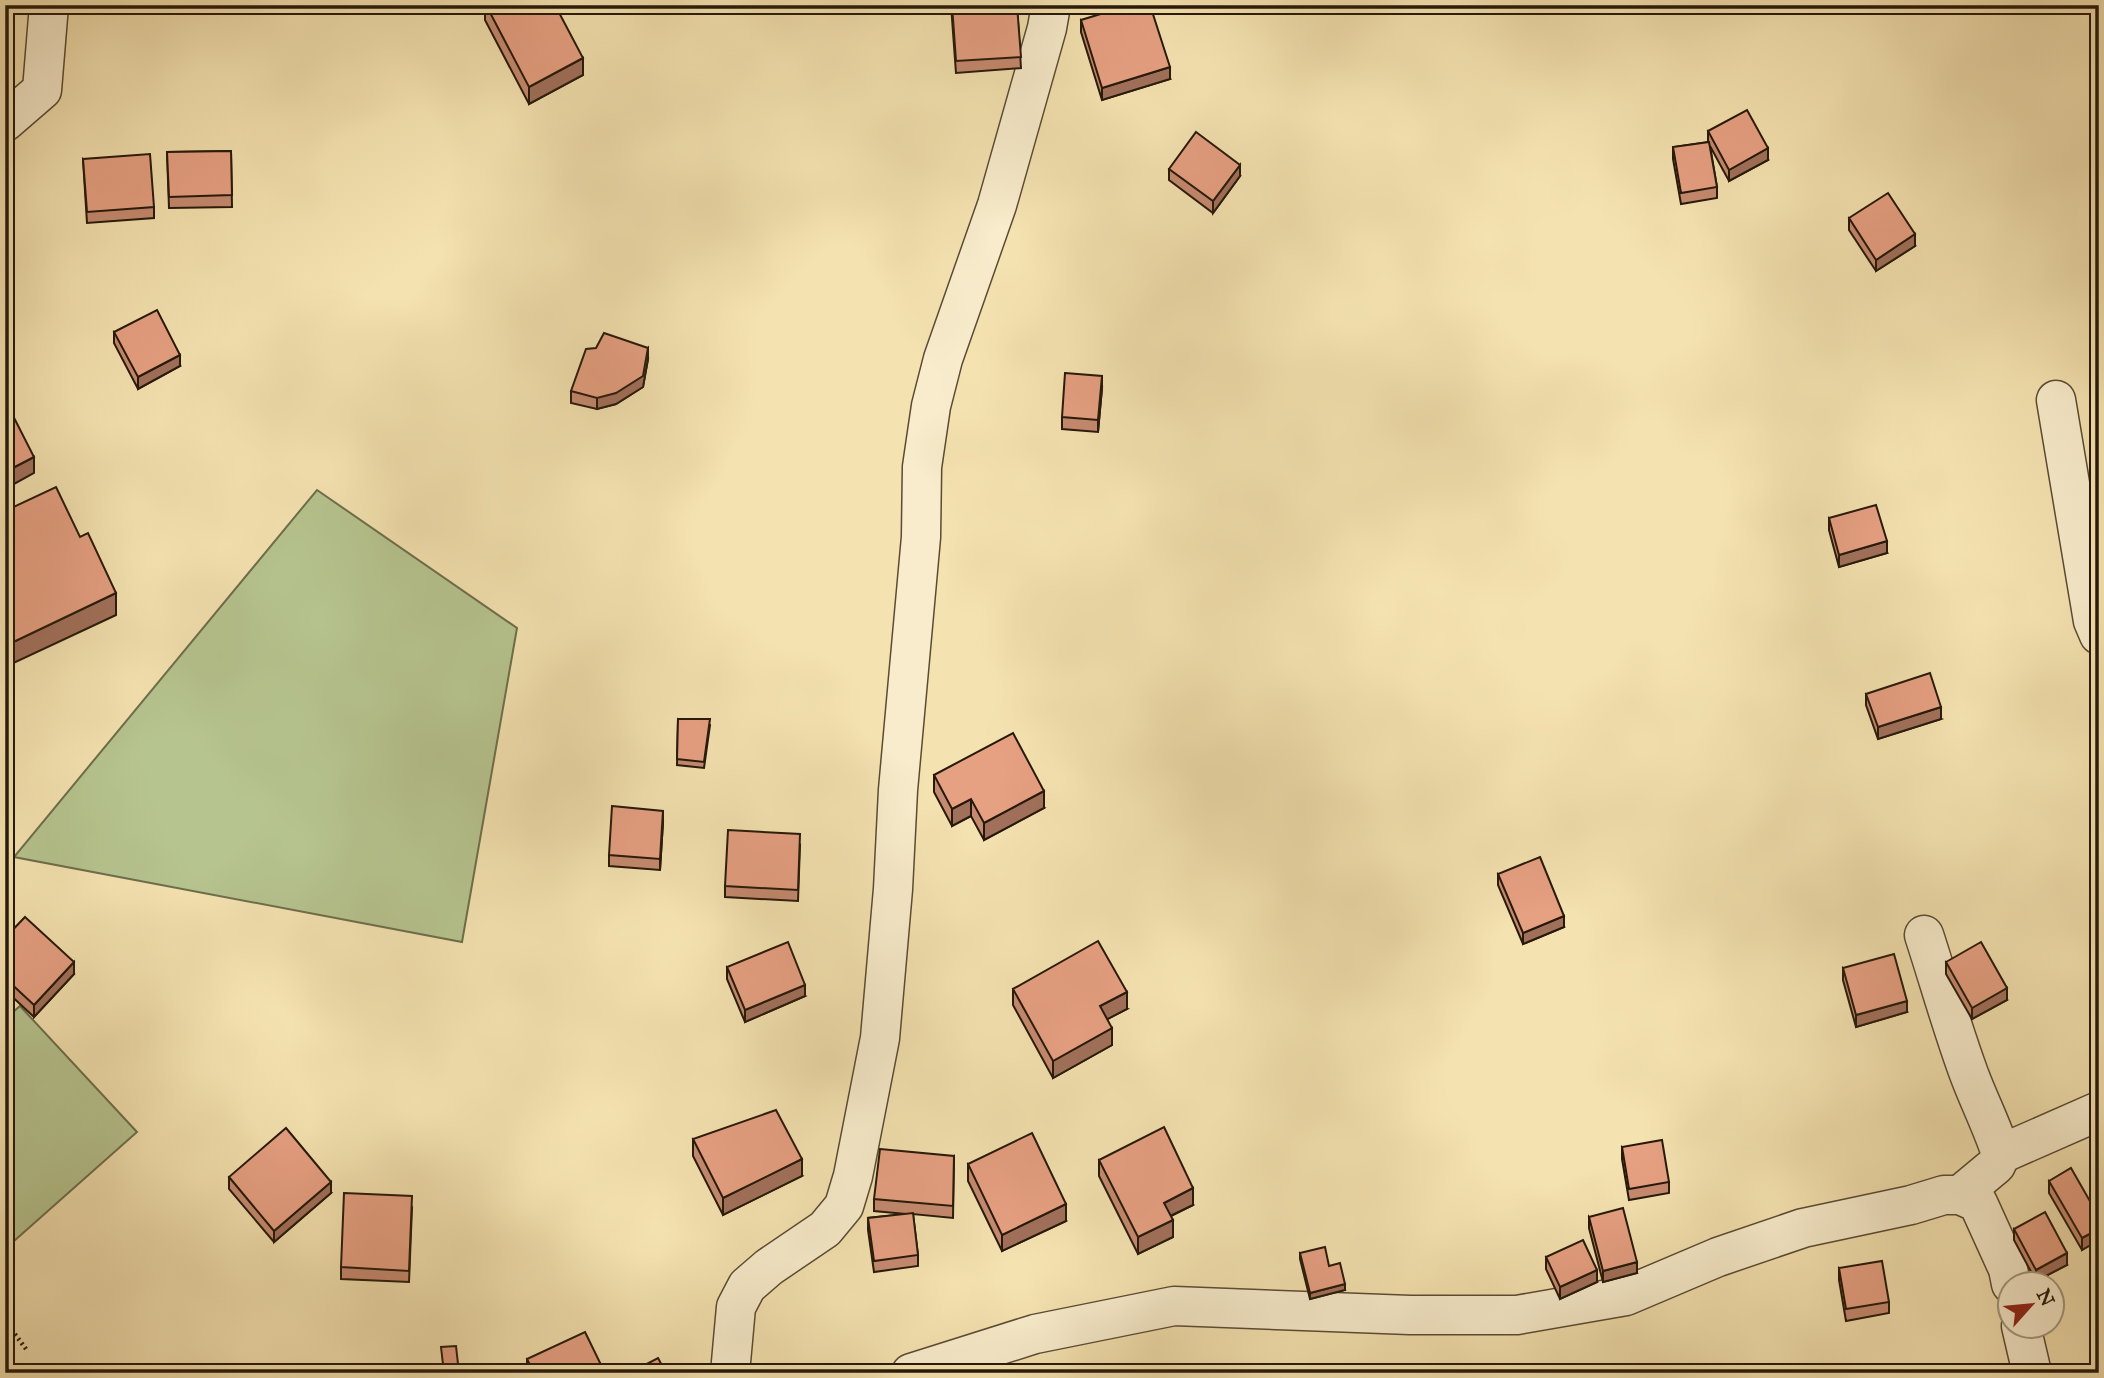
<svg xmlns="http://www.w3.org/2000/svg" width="2104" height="1378" font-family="'IM FELL Great Primer',serif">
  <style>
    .green { fill: #b6c48f; stroke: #6e6e4c; stroke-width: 2 }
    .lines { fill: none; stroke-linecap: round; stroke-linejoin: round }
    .minor-casing { stroke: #5a4b34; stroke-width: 41 }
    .path { stroke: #26190a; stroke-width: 4.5; stroke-dasharray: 2 3.5; stroke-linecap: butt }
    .minor { stroke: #f8eccc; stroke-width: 38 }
    .wall { fill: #c68a70; stroke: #26190a; stroke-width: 2 }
    .shaded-wall { fill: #a1705b; stroke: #26190a; stroke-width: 2 }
    .building { fill: #e6a082; stroke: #26190a; stroke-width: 2 }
  </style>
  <rect width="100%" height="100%" fill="#f4e2b0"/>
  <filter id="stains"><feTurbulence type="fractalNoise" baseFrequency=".00286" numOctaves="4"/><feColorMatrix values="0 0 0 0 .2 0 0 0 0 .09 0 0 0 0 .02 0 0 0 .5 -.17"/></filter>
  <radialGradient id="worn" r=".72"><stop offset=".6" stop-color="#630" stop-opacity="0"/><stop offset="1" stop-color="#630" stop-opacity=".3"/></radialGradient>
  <!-- green -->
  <g class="green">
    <path d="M317,490L517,628L462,942L14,857Z"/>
    <path d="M20,1006L137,1132L5,1249V1019Z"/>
  </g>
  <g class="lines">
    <defs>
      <g id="minor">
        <path d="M5,122L42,90L49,5"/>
        <path d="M2056,400L2093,621L2099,635"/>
        <path d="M1924,935C1939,981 1952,1028 1969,1074C1979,1101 1992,1126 2001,1154L1996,1165L1960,1195"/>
        <path d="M2001,1154L2099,1111"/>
        <path d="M2021,1326L2032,1373"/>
        <path d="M730,1373L736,1307L747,1286L769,1267L825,1229L844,1206L853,1176L880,1038L893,889L898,790L921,537L922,467L931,406L943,359L997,205L1047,28L1051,5"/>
        <path d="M911,1373L1035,1334L1174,1306L1410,1315H1517L1626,1296L1718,1257L1803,1228L1911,1205L1944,1195H1960L1978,1203L2008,1269L2011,1284"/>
      </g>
    </defs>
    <!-- minor casing -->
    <use href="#minor" class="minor-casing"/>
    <!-- path -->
    <path class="path" d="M5,1321L26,1349"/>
    <!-- minor -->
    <use href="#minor" class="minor"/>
  </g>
  <!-- wall -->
  <g class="wall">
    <path d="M485,5H555L583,75L529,104L485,20Z"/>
    <path d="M951,5H1017L1021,68L956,73Z"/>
    <path d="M1081,20L1170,79L1102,100L1081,32Z"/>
    <path d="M5,39L7,52V74H5Z"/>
    <path d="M1708,131L1768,160L1729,181L1710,146L1717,187V198L1681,204L1673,159V147L1708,142Z"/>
    <path d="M231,151L232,207L169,208L167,152Z"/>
    <path d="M83,159L154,207V218L87,223Z"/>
    <path d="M1169,169L1240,176L1213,213L1169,180Z"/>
    <path d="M1849,218L1915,246L1876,271L1849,230Z"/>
    <path d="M114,332L180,366L138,389L114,343Z"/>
    <path d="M648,359L643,387L616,404L597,409L571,403V391Z"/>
    <path d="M1102,388L1098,432L1062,429V417Z"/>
    <path d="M1829,518L1887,553L1839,567L1829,530Z"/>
    <path d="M1866,694L1941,719L1878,739L1866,705Z"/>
    <path d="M678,719L710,725L704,768L677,765Z"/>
    <path d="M934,775L1044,808L984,840L971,816L952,826L934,792Z"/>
    <path d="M663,822L660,870L609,866V855Z"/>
    <path d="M800,845L798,901L725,897V886Z"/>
    <path d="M1498,874L1564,927L1523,944L1498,885Z"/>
    <path d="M5,938L74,974L34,1017L5,990Z"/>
    <path d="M1946,962L2007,1000L1972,1019L1946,974Z"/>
    <path d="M727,967L805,996L745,1022L727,979Z"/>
    <path d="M1843,968L1907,1012L1856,1027L1843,980Z"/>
    <path d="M1013,989L1127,1009L1107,1019L1112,1045L1053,1078L1013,1005Z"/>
    <path d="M693,1139L802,1176L723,1215L693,1156Z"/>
    <path d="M1622,1147L1669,1182V1193L1629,1200L1622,1159Z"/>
    <path d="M954,1156L953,1218L913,1214L918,1255V1266L874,1272L868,1230V1218L906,1214L874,1211V1199Z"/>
    <path d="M1099,1160L1193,1205L1171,1216L1173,1237L1138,1254L1099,1176Z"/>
    <path d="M968,1164L1066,1221L1002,1251L968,1181Z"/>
    <path d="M229,1177L331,1193L274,1242L229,1189Z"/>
    <path d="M2049,1181L2099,1217V1240L2082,1250L2049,1193Z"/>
    <path d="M412,1208L409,1282L341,1279V1267Z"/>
    <path d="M1589,1217L1637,1273L1603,1282L1589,1228Z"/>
    <path d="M2014,1229L2067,1265L2036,1281L2014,1240Z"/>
    <path d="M1300,1253L1329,1266L1345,1290L1310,1299L1300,1259Z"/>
    <path d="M1546,1257L1597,1282L1560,1299L1546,1269Z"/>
    <path d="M1839,1268L1889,1302V1313L1846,1321L1839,1280Z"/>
    <path d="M527,1359L605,1373H527Z"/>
  </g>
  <!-- shaded-wall -->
  <g class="shaded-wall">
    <path d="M583,58V75L529,104V87Z"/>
    <path d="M1170,67V79L1102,100V88Z"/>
    <path d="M1768,148V160L1729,181V170Z"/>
    <path d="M1240,165V176L1213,213V201Z"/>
    <path d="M1915,234V246L1876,271V260Z"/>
    <path d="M648,348V359L643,387L616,404L597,409V398Z"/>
    <path d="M180,355V366L138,389V377Z"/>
    <path d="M1102,376V388L1098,432V420Z"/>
    <path d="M34,457V473L5,489V472Z"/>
    <path d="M1887,541V553L1839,567V555Z"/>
    <path d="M116,593V615L5,667V646Z"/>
    <path d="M1941,707V719L1878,739V727Z"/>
    <path d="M1044,791V808L984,840V823Z"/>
    <path d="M971,799V816L952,826V809Z"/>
    <path d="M663,811V822L660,870V859Z"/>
    <path d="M1564,916V927L1523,944V933Z"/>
    <path d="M74,962V974L34,1017V1005Z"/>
    <path d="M805,985V996L745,1022V1010Z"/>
    <path d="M2007,988V1000L1972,1019V1008Z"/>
    <path d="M1127,992V1009L1100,1023V1006Z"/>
    <path d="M1907,1001V1012L1856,1027V1015Z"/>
    <path d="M1112,1028V1045L1053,1078V1061Z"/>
    <path d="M802,1159V1176L723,1215V1198Z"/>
    <path d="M331,1182V1193L274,1242V1231Z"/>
    <path d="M1193,1188V1205L1164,1219V1203Z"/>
    <path d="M1066,1204V1221L1002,1251V1235Z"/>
    <path d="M1173,1220V1237L1138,1254V1237Z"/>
    <path d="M2099,1229V1240L2082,1250V1238Z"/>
    <path d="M2067,1253V1265L2036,1281V1270Z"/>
    <path d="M1637,1262V1273L1603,1282V1271Z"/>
    <path d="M1597,1270V1282L1560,1299V1287Z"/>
    <path d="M1345,1284V1290L1310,1299V1293Z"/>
  </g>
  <!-- building -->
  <g class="building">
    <path d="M486,5H555L583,58L529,87Z"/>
    <path d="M952,5H1017L1021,57L956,61Z"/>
    <path d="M1130,5H1150L1170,67L1102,88L1081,20Z"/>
    <path d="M1747,110L1768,148L1729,170L1708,131Z"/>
    <path d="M1196,132L1240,165L1213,201L1169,169Z"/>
    <path d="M1709,142L1717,187L1681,193L1673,147Z"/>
    <path d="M231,151L232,195L169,197L167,152Z"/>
    <path d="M150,154L154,207L87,212L83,159Z"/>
    <path d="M1888,193L1915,234L1876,260L1849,218Z"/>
    <path d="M157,310L180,355L138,377L114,332Z"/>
    <path d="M604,333L648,348L643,376L616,393L597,398L571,391L586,349L596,348Z"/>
    <path d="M1065,373L1102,376L1098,420L1062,417Z"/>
    <path d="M5,400L34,457L5,472Z"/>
    <path d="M56,487L80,537L88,533L116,593L5,646V511Z"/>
    <path d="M1876,505L1887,541L1839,555L1829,518Z"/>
    <path d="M1930,673L1941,707L1878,727L1866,694Z"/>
    <path d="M678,719H710L704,762L677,759Z"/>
    <path d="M1013,733L1044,791L984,823L971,799L952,809L934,775Z"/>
    <path d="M612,806L663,811L660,859L609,855Z"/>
    <path d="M728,830L800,834L798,890L725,886Z"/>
    <path d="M1540,857L1564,916L1523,933L1498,874Z"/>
    <path d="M25,917L74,962L34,1005L5,978V938Z"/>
    <path d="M1098,941L1127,992L1100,1006L1112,1028L1053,1061L1013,989Z"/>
    <path d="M788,942L805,985L745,1010L727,967Z"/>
    <path d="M1981,942L2007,988L1972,1008L1946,962Z"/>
    <path d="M1894,954L1907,1001L1856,1015L1843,968Z"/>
    <path d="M776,1110L802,1159L723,1198L693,1139Z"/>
    <path d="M1164,1127L1193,1188L1164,1203L1173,1220L1138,1237L1099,1160Z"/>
    <path d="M286,1128L331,1182L274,1231L229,1177Z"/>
    <path d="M1032,1133L1066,1204L1002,1235L968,1164Z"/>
    <path d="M1662,1140L1669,1182L1629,1189L1622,1147Z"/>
    <path d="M880,1149L954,1156L953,1206L874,1199Z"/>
    <path d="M2071,1168L2099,1217V1229L2082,1238L2049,1181Z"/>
    <path d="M344,1193L412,1196L409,1271L341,1267Z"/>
    <path d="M1623,1208L1637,1262L1603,1271L1589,1217Z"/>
    <path d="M2045,1212L2067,1253L2036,1270L2014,1229Z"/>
    <path d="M913,1213L918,1255L874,1261L868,1218Z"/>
    <path d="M1583,1240L1597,1270L1560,1287L1546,1257Z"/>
    <path d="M1325,1247L1329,1266L1340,1263L1345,1284L1310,1293L1300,1253Z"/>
    <path d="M1882,1261L1889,1302L1846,1309L1839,1268Z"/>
    <path d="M585,1332L605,1373H534L527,1359Z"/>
    <path d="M456,1346L459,1373H444L441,1347Z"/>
    <path d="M658,1358L666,1373H642L639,1368Z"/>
    <path d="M961,1365L974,1373H957Z"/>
  </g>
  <!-- margin -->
  <rect width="2104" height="1378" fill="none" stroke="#f4e2b0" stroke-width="28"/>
  <rect x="7" y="7" width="2090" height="1364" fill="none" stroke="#26190a" stroke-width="3.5"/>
  <rect x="14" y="14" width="2076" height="1350" fill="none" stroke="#26190a" stroke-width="2"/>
  <!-- north arrow -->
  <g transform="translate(2031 1305) rotate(63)"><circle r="33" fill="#f8eccc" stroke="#a4987e" stroke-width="2"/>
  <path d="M0-5L12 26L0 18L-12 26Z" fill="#8f2418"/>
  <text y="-10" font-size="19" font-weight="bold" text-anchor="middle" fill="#26190a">N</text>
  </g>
  <rect width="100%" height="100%" filter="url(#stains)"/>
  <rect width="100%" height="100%" fill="url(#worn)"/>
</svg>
